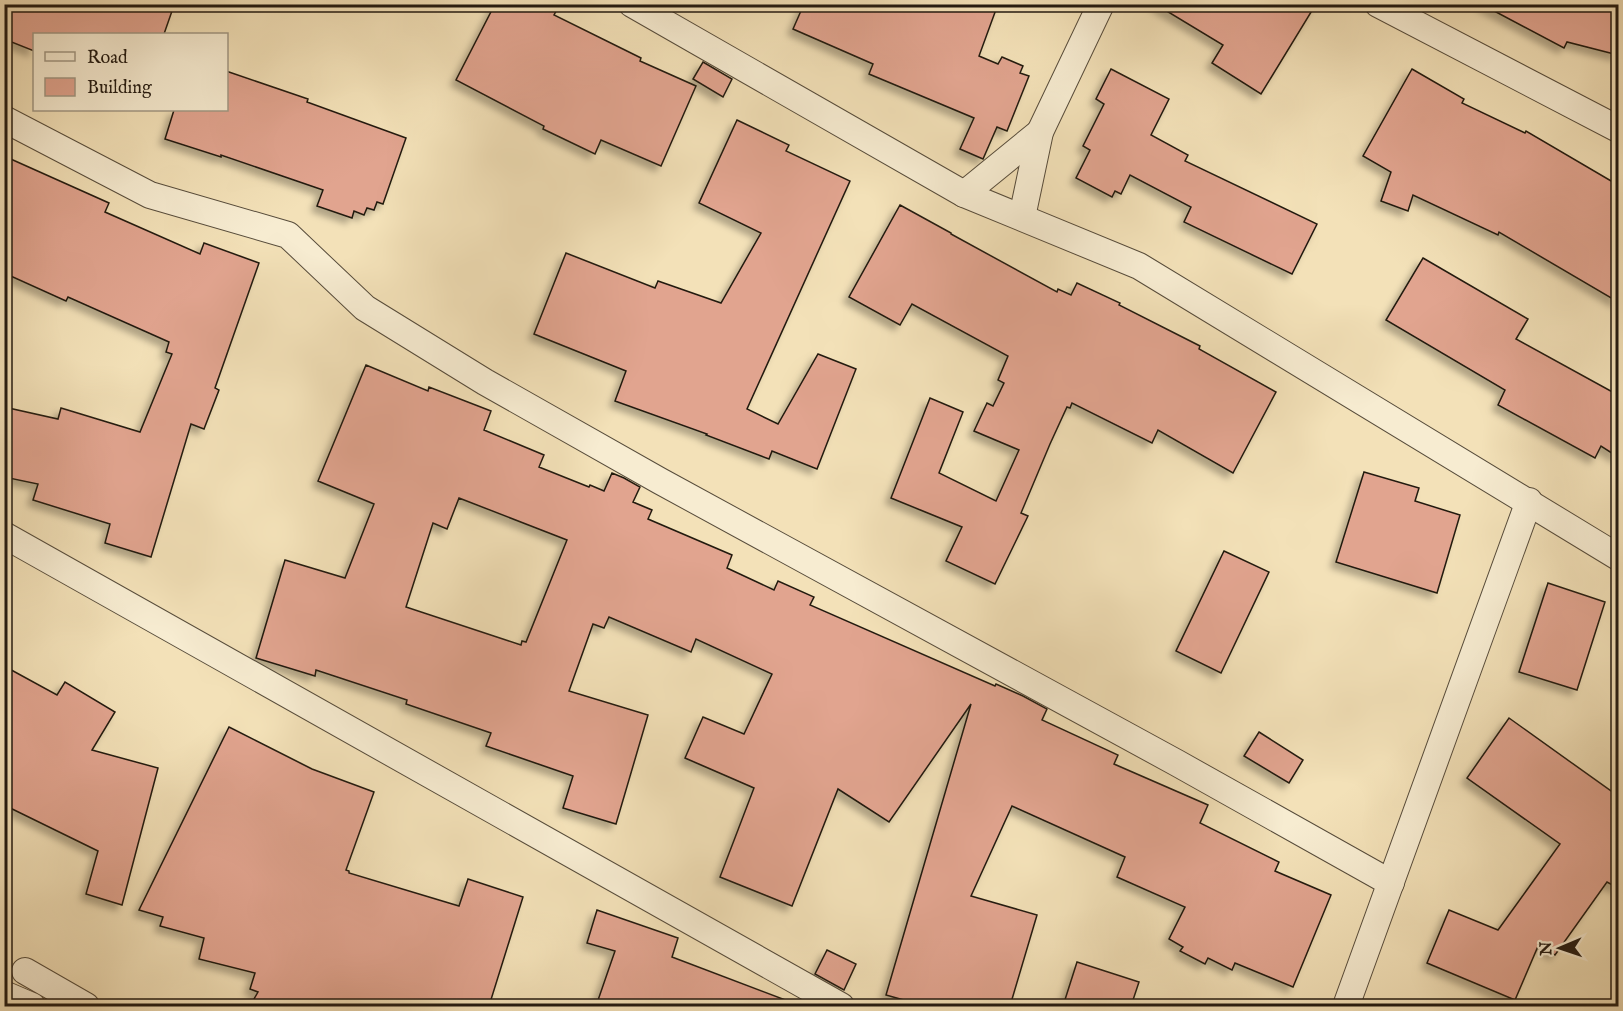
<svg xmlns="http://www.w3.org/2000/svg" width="1623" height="1011" font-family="'IM FELL English',serif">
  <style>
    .building { fill: #e1a48f; stroke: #231a11; stroke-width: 1.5; fill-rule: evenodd; filter: url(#shadow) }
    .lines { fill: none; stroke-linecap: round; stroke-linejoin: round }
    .minor-casing { stroke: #574c3b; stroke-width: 28 }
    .minor { stroke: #f7ecd1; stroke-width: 26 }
  </style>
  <defs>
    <filter id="shadow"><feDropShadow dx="-5.5" dy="5.5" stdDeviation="3" flood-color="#0004"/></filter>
  </defs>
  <rect width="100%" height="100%" fill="#f3e1b8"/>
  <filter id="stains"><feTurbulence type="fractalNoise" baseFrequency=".00333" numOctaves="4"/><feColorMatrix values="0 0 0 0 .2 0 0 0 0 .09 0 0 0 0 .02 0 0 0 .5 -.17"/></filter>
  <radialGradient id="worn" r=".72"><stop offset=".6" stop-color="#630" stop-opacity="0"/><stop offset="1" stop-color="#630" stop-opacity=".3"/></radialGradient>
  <!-- building -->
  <g class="building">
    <path d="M14,4H152L172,11L164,34H34V51L4,39V29Z"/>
    <path d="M495,4H560L554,15L641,58L640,61L696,86L661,166L601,140L595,154L543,129L544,126L456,80Z"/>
    <path d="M804,4H998L979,56L998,64L1002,57L1023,66L1020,73L1029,76L1007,131L997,127L983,159L960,149L974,118L869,74L873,64L793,29Z"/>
    <path d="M1155,4H1316L1261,94L1212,63L1223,45Z"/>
    <path d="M1481,4H1618V55L1567,42L1564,48Z"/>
    <path d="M703,62L732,79L723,97L693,79Z"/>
    <path d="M1111,69L1169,99L1151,135L1188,155L1185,161L1317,224L1292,274L1184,222L1191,207L1130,175L1121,194L1115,191L1112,197L1076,178L1090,150L1083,146L1104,104L1096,99Z"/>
    <path d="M1412,69L1464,99L1462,103L1525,133L1526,131L1618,185V302L1499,232L1498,235L1413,195L1408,211L1381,201L1391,172L1363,156Z"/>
    <path d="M226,71L308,99L307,102L406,138L383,204L377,202L374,210L367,208L364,215L354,211L352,218L317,206L323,190L221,155V157L165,139L174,110H226Z"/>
    <path d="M737,120L789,145L786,151L850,181L747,409L778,424L818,354L856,369L817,469L772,451L769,459L706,435L707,434L615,401L626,371L534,334L566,253L655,288L658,281L721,303L761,233L699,203Z"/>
    <path d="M4,156L109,203L105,212L200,254L204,243L259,263L215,388L219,390L204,429L191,424L151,557L105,543L110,524L33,500L38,484L4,477V407L58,419L61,408L140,432L172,354L166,352L169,342L68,297L66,301L4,273Z"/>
    <path d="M900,205L951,233V234L1057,292L1058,289L1071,295L1077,283L1120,303L1119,305L1200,346L1199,349L1276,392L1233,473L1158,430L1152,443L1072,403L1070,408L1067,407L1050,444L1021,513L1028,516L995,584L946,561L962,527L891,498L930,398L963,412L939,473L996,501L1019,450L974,431L987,403L993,406L1004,383L998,380L1008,356L912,304L900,325L849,297Z"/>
    <path d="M1423,258L1528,319L1516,339L1618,395V457L1601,446L1595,458L1498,405L1505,390L1386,320Z"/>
    <path d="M366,365L428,391L429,387L491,411L484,430L544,455L539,467L589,487L590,485L604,491L612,473L624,478L640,487L633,502L652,510L648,519L732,555L727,568L774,590L778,581L814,597L810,605L995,686L996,684L1023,696L1047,709L1042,720L1118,755L1114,764L1208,805L1200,823L1279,862L1275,871L1331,895L1293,987L1235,963L1232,970L1208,958L1205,964L1180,951L1183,947L1169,939L1185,907L1117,877L1125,857L1012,806L971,896L1037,915L1010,1006H925L886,995L971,704L889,822L838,789L792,906L720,877L754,788L685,758L703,717L744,734L772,674L696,639L691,652L609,617L604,628L593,624L569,691L648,715L616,824L563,808L573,776L486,746L491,733L406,704L407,700L316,670L315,676L256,658L285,560L345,578L374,504L318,481ZM459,498L567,540L526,642L522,641L521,645L406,607L433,523L447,529Z"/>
    <path d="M1364,472L1419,488L1415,501L1460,515L1437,593L1336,562Z"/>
    <path d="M1224,551L1269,572L1221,673L1176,651Z"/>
    <path d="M1548,583L1605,602L1577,690L1519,672Z"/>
    <path d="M4,666L57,695L65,682L115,712L92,750L158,768L122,905L86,894L98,851L4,805Z"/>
    <path d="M1509,718L1618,796V888L1607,882L1555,955L1539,944L1515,1000L1427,963L1449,910L1498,930L1560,844L1467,778Z"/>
    <path d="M229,727L312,769L374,792L346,870L349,871V873L459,906L468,879L523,897L489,1006H250L258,992L250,989L255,973L199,959L204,938L160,926L163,917L139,910Z"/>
    <path d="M1259,732L1303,760L1289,783L1244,756Z"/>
    <path d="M597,910L678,938L672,957L796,1004V1006H596L615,951L587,943Z"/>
    <path d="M827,950L856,964L844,990L815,974Z"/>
    <path d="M1077,962L1139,982L1131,1006H1063Z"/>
  </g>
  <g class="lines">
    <defs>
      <g id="minor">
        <path d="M632,4L964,194L1139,266L1618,557"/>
        <path d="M1378,4L1618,129"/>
        <path d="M4,119L150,195L288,235L365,308L485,382L660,481L1177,763L1391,883"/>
        <path d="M964,194L1040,132"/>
        <path d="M1022,217L1040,132L1101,4"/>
        <path d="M4,535L841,1006"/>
        <path d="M25,971L86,1006"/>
        <path d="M4,994L32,1006"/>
        <path d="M1346,1006L1529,501"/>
      </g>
    </defs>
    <!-- minor casing -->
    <use href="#minor" class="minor-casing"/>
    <!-- minor -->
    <use href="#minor" class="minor"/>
  </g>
  <!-- margin -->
  <rect width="1623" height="1011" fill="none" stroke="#f3e1b8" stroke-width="24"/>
  <rect x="6" y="6" width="1611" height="999" fill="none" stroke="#231a11" stroke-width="3"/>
  <rect x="12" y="12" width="1599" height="987" fill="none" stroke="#231a11" stroke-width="1.5"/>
  <!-- legend -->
  <rect x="33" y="33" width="195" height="78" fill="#f7ecd1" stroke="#a29884" stroke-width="1.5"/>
  <rect x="45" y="52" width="30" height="9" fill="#f7ecd1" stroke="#a29884" stroke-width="1.5"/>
  <text x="87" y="63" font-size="18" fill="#231a11">Road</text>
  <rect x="45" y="78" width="30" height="18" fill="#e1a48f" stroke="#a29884" stroke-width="1.5"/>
  <text x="87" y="93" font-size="18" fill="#231a11">Building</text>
  <!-- north arrow -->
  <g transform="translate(1560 948) rotate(268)" stroke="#f7ecd1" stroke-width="4.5" paint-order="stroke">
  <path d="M0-4.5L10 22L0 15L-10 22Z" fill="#231a11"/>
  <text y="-9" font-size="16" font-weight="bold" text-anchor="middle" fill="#231a11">N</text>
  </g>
  <rect width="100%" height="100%" filter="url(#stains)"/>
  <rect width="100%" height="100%" fill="url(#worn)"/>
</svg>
